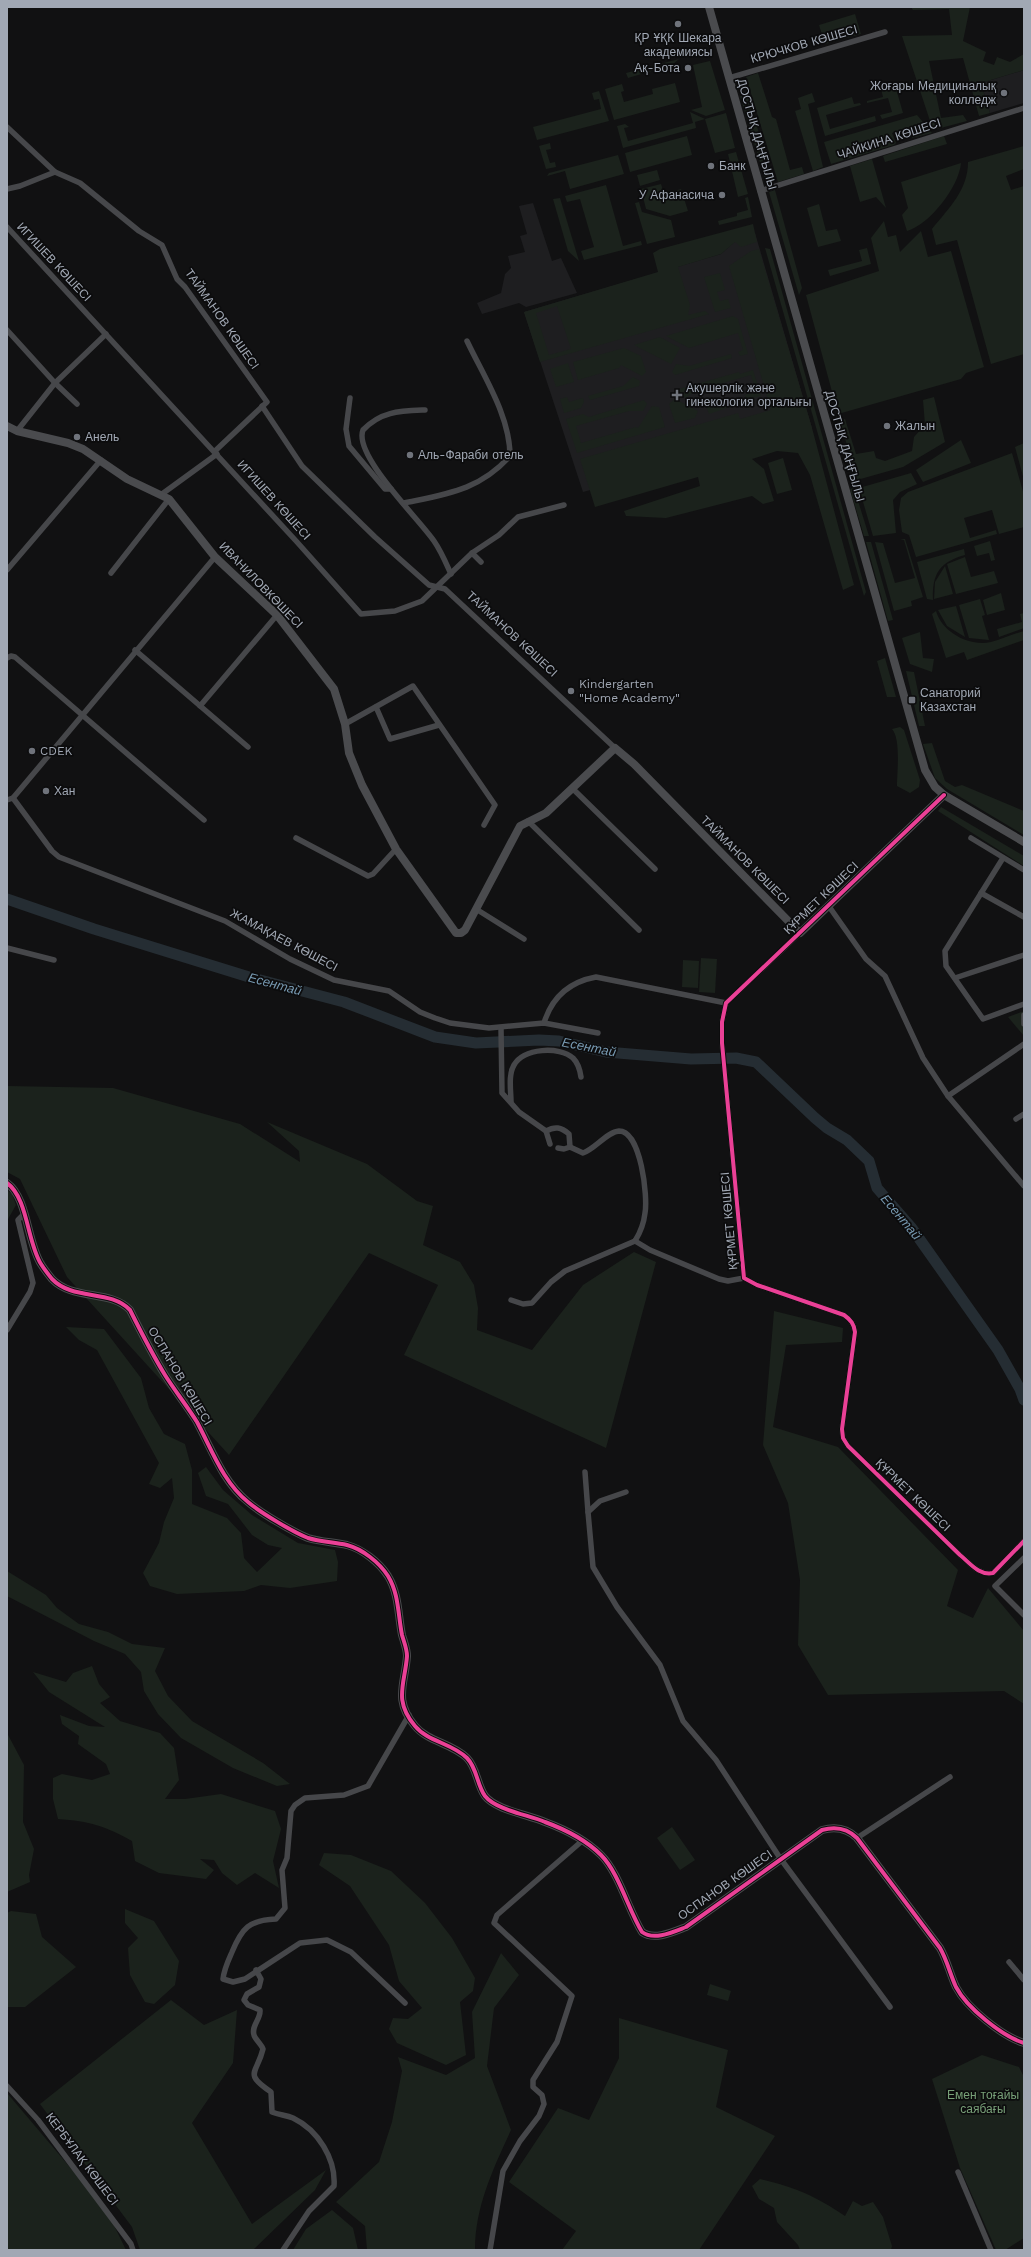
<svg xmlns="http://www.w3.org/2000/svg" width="1031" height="2257" font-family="'Work Sans',sans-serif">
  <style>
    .built { fill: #1e1e20 }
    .green { fill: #1b221c; fill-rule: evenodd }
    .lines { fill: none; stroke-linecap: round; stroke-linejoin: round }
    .river { stroke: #252d33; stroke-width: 11 }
    .street { stroke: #46474a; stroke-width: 5.5 }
    .secondary { stroke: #4a4b4e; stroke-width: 8 }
    .cycleway-casing { stroke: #0c0c0d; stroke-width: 6 }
    .cycleway { stroke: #ea4096; stroke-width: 4 }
    .poi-dot { fill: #6f737b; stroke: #0c0c0d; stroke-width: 1.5 }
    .labels { text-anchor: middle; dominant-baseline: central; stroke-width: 3.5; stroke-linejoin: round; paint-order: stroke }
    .poi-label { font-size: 12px; fill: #a1a8b4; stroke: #0c0c0d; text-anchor: start }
    .street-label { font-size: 12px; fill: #a1a8b4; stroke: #0c0c0d }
    .park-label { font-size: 12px; fill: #78a078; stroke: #0c0c0d }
    .water-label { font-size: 13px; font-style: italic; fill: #7799b1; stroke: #0c0c0d }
  </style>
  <rect width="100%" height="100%" fill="#111112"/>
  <!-- built -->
  <g class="built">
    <path d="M1024,70V103L990,113L981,83Z"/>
    <path d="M533,203L552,261L561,258L577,293L526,307L519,303L482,314L477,303L501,293L505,274L511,268L508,256L525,252L520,236L527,234L519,206Z"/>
    <path d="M755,233L812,428L583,492L524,312L721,254L740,237Z"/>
  </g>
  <!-- green -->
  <g class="green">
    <path d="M911,7H970L963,41L986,52L983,61L994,65L997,57L1010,62L1024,54V70L981,83L990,113L979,116L963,58L929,61L941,118L963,115L967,121L933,130L902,36L952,35L949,9L913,10Z"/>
    <path d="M855,14L861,34L825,44L819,25Z"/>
    <path d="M679,59L672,65L628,78L626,73Z"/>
    <path d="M710,61L725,110L706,116L691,110L702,107L693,65Z"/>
    <path d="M758,73L772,117L776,119L790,170L802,167L804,174L778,182L746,77Z"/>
    <path d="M675,83L680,102L614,120L605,89L622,84L624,91L621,92L624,102L653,94L652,89Z"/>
    <path d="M895,85L903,113L882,119L880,115L892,112L888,98L867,103V101L883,97L881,89Z"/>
    <path d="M599,91L609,121L537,140L533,127L601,109L599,99L594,100L592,93Z"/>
    <path d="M812,93L815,102L808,104L823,167L813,171L795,111L801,109L798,98Z"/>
    <path d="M748,94L773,184L767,186L740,96Z"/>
    <path d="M852,97L854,104L860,103L861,105L826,115L830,129L875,116L876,121L825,136L817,108Z"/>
    <path d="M690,112L705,119L726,113L735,148L715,153L705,119L695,122L696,128L623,148L617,126L625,124L629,127L624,128L628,141L693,123Z"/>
    <path d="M917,115L932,133L912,138L908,127L892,133L896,143L894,145L831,164L824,142Z"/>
    <path d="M687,136L692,155L630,172L625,153Z"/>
    <path d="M944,136L947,144L885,162L883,156Z"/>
    <path d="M550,143L551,149L546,150L550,163L555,162L556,167L546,169L539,146Z"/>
    <path d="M1024,146V169L1006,176L1011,190L1024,186V354L991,364L957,240L936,245L932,229C949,208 968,190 968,162Z"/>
    <path d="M736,152L748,194L738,197L728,154Z"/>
    <path d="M618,155L624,174L570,189L565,171L547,176L549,173Z"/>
    <path d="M872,159L886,208L876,197L860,202L850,166Z"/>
    <path d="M961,163C959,187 929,225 907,231L902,215L908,208L901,182Z"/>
    <path d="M657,170L660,180L640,186L637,175Z"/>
    <path d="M661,184L664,194L681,189L688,211L670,216L646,209L641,189Z"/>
    <path d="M606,185L623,246L641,241L642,245L584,260L581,251L594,247L580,199L567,202L565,196Z"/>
    <path d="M775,190L802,288L799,295L769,192Z"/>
    <path d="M748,197L752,217L719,225L718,221L737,216V213L748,210L745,198Z"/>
    <path d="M560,198L579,261L568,251L553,199Z"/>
    <path d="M639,202L642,212L671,220L675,237L647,244L635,203Z"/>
    <path d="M819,204L826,231L837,229L841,241L818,247L807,208Z"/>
    <path d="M884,221L888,237L896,235L900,252L921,231L928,257L951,251L984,367L966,373L961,379L838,414L806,295L879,271L871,238Z"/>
    <path d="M753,224L757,242L741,247L735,242L721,254L678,267L690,305L688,315L705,311L709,314L540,362L524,312L658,272L653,253L660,249ZM557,306L571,349L549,355L536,313Z"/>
    <path d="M765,248L770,249L866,592L864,596Z"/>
    <path d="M867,248L871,264L830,276L828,270L862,261L859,250Z"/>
    <path d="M759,249L812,428L854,585L843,590L810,475L798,453L777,451L752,459L764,469L774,501L763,504L752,496L666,518L626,516L624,511L700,486L698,477L595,507L580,459L738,413L740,419L771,410L729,266L751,251Z"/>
    <path d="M720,273L725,290L717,292L720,301L728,299L731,308L715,312L704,277Z"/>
    <path d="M733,316L738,319L748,354L740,356L738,352L743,350L738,333L689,348L666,336Z"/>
    <path d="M660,337L680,348L671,364L634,345Z"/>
    <path d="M624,348L641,356L646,372L642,376L621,365L619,368L578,380L573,362Z"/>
    <path d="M731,354L732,358L675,375L672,372L676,364L689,366Z"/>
    <path d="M568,363L574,382L556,387L550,369Z"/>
    <path d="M753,370L761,396L746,400L745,395L756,391L751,375L695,391L686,398L678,394L679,389L739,372L740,374Z"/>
    <path d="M633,377L640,381L639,386L590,400L588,396L623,386Z"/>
    <path d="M567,397L569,402L583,398L584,402L581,408L564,413L560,399Z"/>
    <path d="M934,397L945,442L903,467L857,480L840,421L845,419L856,454L874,451L876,458L885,461L912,451L914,437L925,425L923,400Z"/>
    <path d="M675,399L698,411L695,418L675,423L669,404Z"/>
    <path d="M644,400L647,404L643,411H629L576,426L581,443L636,427L638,428L652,406L659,407L665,427L577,453L566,419L583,414L589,417Z"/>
    <path d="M728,400L730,407L709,414L706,406Z"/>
    <path d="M961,440L971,463L923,482L916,470Z"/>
    <path d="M1024,443V480L1015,447Z"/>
    <path d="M1012,453L1024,495V527L999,534L992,510L964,518L970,538L996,530L997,534L916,557L909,535L902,532L899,510L901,498L908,492Z"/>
    <path d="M783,458L792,490L777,494L768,463Z"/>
    <path d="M911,473L917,484L900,492L893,500L896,533L873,536L859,488Z"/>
    <path d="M854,488L869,536H864L850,489Z"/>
    <path d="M900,539H905L923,597L911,601L912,606L894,611L875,542L883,543L895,583L915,578L904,540Z"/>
    <path d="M990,541L995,560L991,561L989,553L977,556L974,546Z"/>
    <path d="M866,542H871L893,620L888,621Z"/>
    <path d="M964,549L965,555C940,562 932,573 933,600L927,599L917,562Z"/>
    <path d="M965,557L971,577L994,571L998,583L956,594L947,564Z"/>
    <path d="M945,566L953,594L934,599L935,582Z"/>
    <path d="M1001,593L1005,610L987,615L983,600Z"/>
    <path d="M980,599L985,615L982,616L989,640L969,638L959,605Z"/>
    <path d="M956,606L965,637L947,626L938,610Z"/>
    <path d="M936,611C942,632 969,647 991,642C1002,639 1013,634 1024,631V640L967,660L964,652L946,658L932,614Z"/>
    <path d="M1024,613V628L999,637L997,629L1022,622L1020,614Z"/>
    <path d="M920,632L923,658L934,659L932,672L910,664L902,638Z"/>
    <path d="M885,658L896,697H887L877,661Z"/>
    <path d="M906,671L914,672L925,726H919Z"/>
    <path d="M900,727L904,730L920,780L919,787L910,793L897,786C897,772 901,739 892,729Z"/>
    <path d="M932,743L945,781L955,787L962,785L1024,811V835L947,789L935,778L923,744Z"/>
    <path d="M941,807L1024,856V866L938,811Z"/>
    <path d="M701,958L717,959L715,993L699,992Z"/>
    <path d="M683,960L699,961L698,988L682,987Z"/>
    <path d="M1024,1011V1036L1008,1017Z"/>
    <path d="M7,1086L113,1088L240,1124L300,1162L299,1151L267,1122L367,1164L417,1201L433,1206L423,1245L460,1262L474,1285L478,1308L477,1330L532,1350L583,1285L634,1252L656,1262L606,1448L404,1355L438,1285L369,1253L229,1455L67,1277L20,1179L7,1172Z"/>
    <path d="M7,1190L12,1194L16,1205L7,1221Z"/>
    <path d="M774,1311L843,1328L842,1342L786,1345L773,1427L838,1447L958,1570L947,1606L973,1618L988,1588L1024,1631V1704L1004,1691L828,1695L798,1645L800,1580L788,1503L763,1445Z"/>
    <path d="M66,1327L104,1329L141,1378L149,1408L164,1434L185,1444L192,1470V1504L227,1518L241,1533L244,1558L257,1572L282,1548L268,1545L252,1535L228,1504L206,1496L198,1473L206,1467L223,1490L252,1515L298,1543L335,1550L338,1562L337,1581L290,1588L261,1585L244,1591L177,1594L150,1586L143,1573L159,1543L164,1522L174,1498L172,1478L160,1488L149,1484L159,1463L97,1350L79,1340Z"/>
    <path d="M7,1571L46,1595L57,1608L79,1624L108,1632L132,1644L165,1648L155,1671L168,1696L192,1721L263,1763L290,1784L277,1786L233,1768L181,1738L158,1714L144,1691L141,1672L125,1654L94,1641L7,1596Z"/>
    <path d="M92,1666L99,1684L110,1697L100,1703L120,1721L160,1733L174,1748L179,1780L165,1799H185L221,1794L275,1811L281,1829L273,1861L279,1888L255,1873L237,1885L222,1873L214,1860L200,1859L214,1870L206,1879L159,1873L135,1861L132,1841C105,1826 90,1821 58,1819L53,1799V1778L62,1774L92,1780L110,1774L106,1764L78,1744L79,1736L62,1724L60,1715L89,1726L105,1727L49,1692L33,1672L66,1682L73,1673Z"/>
    <path d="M7,1733L24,1765L23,1822L34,1849L29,1875L30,1882L7,1892Z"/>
    <path d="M672,1827L695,1860L680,1870L657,1838Z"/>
    <path d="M324,1853L351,1855L391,1871L425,1903L452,1938L475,1978L473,1991L460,2002L466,2055L446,2065L397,2043L389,2029L393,2018L408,2019L422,2008L399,1981L389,1945L350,1886L319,1865Z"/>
    <path d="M125,1909L154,1921L179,1961L175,1985L154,2004L145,2002L130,1975L128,1948L138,1938L125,1923Z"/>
    <path d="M11,1911L36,1914L42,1937L76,1967L25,2007H7V1913Z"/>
    <path d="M501,1953L519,1975L494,2008L487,2066L511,2130C493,2169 475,2207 475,2250H367L365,2226L336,2202L379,2162L392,2122L402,2071L398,2057L446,2075L475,2058L472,2012Z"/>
    <path d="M710,1984L731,1991L728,2001L707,1995Z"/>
    <path d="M171,2000L204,2025L237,2010L233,2063L192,2123L252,2224L326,2170L315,2190L253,2250H140L132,2227L40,2104Z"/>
    <path d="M619,2018L728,2050L716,2107L775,2136L699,2250H562L576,2231L509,2182L558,2108L589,2120L619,2058Z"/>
    <path d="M982,2055L1019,2067L1024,2077V2238L1005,2250H996L960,2168L932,2079Z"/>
    <path d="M7,2093L107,2211L126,2250H7Z"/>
    <path d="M760,2179C794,2187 816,2196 845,2216L853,2201L862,2206L873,2202L883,2217L892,2246L891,2250H800L798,2245L777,2222L774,2208L759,2199L752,2186Z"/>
    <path d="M332,2210L353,2228L358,2250H293L306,2229Z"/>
  </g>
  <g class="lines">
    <!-- river -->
    <path class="river" d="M7,899L94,929L249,977L344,1002L435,1037L476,1043L539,1040L559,1041L606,1052L691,1059L736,1058L756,1062L815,1118L827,1128L847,1140L869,1161L877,1188L911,1227L998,1350L1020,1389L1024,1400"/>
    <!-- street -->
    <g class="street">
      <path d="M729,78L885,32"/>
      <path d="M7,127L55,172L80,183L139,231L162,245L177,279L185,287L267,402L215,451"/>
      <path d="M7,189L20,186L55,172"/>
      <path d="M760,191L1024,108"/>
      <path d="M7,227L297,542L361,614L395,611L422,601L472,553L499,535L518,517L564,505"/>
      <path d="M7,330L55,383L77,404"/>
      <path d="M350,398L346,429L349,446L385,489H391"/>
      <path d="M262,406L302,466L375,537L429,585L445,589L615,748"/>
      <path d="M425,410C400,411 381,411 363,430C353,455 419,519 434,541C441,551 446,563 451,574"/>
      <path d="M17,431L55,383L106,334"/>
      <path d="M162,494L217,454"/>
      <path d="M404,503C447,494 480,490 510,456C510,416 484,377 467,341"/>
      <path d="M472,553L481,562"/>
      <path d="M7,570L101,460"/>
      <path d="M111,573L169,499"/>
      <path d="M135,650L248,747"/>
      <path d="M7,658L11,656L15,657L204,820"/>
      <path d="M200,706L277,615"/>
      <path d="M376,707L390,739L439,725"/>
      <path d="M345,724L413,686L495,805L484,825"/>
      <path d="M572,788L655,869"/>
      <path d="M13,798L52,851L59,857L225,921L290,959L334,980L389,991L420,1012L435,1018L450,1023L489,1028L544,1023L598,1033"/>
      <path d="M7,800L13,798L215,557"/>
      <path d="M528,821L639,930"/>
      <path d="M296,838L368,876L373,874L396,849"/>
      <path d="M971,838L1024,870"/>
      <path d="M1003,858L945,951L946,966L983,1019L1024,1004"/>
      <path d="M981,893L1024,917"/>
      <path d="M828,905L866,959L885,976L923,1058L948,1096"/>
      <path d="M476,909L524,939"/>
      <path d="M800,933L726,1003L722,1022V1043L744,1278L757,1285L844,1315C851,1320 854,1324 855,1332L842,1429L843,1438L848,1446L960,1555C970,1563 979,1576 993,1573L1024,1541"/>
      <path d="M7,948L54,960"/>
      <path d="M955,978L1024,955"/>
      <path d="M1024,1015V1024"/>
      <path d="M544,1023C552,997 569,982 596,977L726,1003"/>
      <path d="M501,1028L502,1093L519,1112L546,1131L550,1144"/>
      <path d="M1024,1044L948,1096L1024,1186"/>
      <path d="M511,1102C511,1091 508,1075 514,1065C524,1048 559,1046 573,1058C578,1063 580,1070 581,1077"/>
      <path d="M1016,1119L1024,1114"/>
      <path d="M546,1131C555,1126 561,1127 569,1134L570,1147"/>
      <path d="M558,1148L564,1149L570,1147"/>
      <path d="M635,1241L650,1250L719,1279L728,1281L744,1278"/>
      <path d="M511,1300L523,1304L532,1303L551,1282L565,1271L635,1241C640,1233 644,1222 645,1213C648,1197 641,1131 619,1131C607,1132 595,1149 583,1153L570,1147"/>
      <path d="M7,1330L30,1292L33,1283L18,1220L24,1214"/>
      <path d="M585,1472L588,1512"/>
      <path d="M626,1492L600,1501L588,1512L593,1567L617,1607L660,1665L683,1721L716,1760L780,1858L890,2007"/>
      <path d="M1024,1558L995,1586L1024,1615"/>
      <path d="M857,1838L950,1777"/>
      <path d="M1009,1962L1024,1980"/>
      <path d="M256,1970L261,1979L259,1987L247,1994L244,2000L248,2005L260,2010C261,2019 251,2026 254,2035C255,2039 261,2044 263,2049C257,2074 243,2073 271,2092L272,2112C279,2115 286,2115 293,2118C318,2130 336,2159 334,2186L309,2211L283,2250"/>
      <path d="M405,2003L351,1952L327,1940L300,1943L245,1979L233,1982L223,1979C224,1969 228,1961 232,1952C242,1928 249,1920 276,1919L285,1908L282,1870L287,1858L291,1811L295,1805L305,1798L344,1795L368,1786L409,1715"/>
      <path d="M7,2086L38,2120L131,2244L133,2250"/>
      <path d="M958,2172L991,2250"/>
      <path d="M490,2250L503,2171L520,2141L539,2116L544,2104L542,2095L533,2087V2080L557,2042L572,1996L494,1923L497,1915L582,1841"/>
    </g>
    <!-- secondary -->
    <g class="secondary">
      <path d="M709,7L925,770L935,787L944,795L1024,842"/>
      <path d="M7,426L17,431L68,443L83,449L127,479L169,499L215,557L277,615L334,689L345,724L349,753L362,785L396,849L456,933H461L465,930L520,826L546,813L615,748L634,764L800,933L944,795"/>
      <path d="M7,1183C28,1198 27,1242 41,1264C44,1269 48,1274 52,1279C73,1301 110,1289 130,1310C141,1332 152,1354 165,1375C175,1391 187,1406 197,1422C212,1450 223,1482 248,1502C261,1513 293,1532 308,1538C321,1542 334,1542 347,1545C362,1549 379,1562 388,1576C399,1594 398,1615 402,1635C404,1642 407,1649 407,1656C405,1684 393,1700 415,1726C428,1742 452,1743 467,1758C477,1768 477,1785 485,1796C496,1810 529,1815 545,1822C564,1829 586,1840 601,1855C619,1873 628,1909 642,1932C654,1941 673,1932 686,1927L822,1830C836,1826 847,1828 857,1838L940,1948C947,1960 950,1974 956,1987C967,2008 1002,2036 1024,2043"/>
    </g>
    <defs>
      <g id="cycleway">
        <path d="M944,795L726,1003L722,1022V1043L744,1278L757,1285L844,1315C851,1320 854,1324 855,1332L842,1429L843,1438L848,1446L960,1555C970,1563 979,1576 993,1573L1024,1541"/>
        <path d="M7,1183C28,1198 27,1242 41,1264C44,1269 48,1274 52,1279C73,1301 110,1289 130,1310C141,1332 152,1354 165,1375C175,1391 187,1406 197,1422C212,1450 223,1482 248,1502C261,1513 293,1532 308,1538C321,1542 334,1542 347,1545C362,1549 379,1562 388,1576C399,1594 398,1615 402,1635C404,1642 407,1649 407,1656C405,1684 393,1700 415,1726C428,1742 452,1743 467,1758C477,1768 477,1785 485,1796C496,1810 529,1815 545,1822C564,1829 586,1840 601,1855C619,1873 628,1909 642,1932C654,1941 673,1932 686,1927L822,1830C836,1826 847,1828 857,1838L940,1948C947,1960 950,1974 956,1987C967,2008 1002,2036 1024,2043"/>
      </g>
    </defs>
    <!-- cycleway casing -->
    <use href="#cycleway" class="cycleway-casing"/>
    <!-- cycleway -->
    <use href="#cycleway" class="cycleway"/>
  </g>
  <!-- markers -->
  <g class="poi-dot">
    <circle cx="678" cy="24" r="4"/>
    <circle cx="688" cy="68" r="4"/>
    <circle cx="1004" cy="93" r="4"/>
    <circle cx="711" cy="166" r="4"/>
    <circle cx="722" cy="195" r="4"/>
    <path d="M675 389h4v4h4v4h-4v4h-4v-4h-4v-4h4z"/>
    <circle cx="887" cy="426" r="4"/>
    <circle cx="77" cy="437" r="4"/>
    <circle cx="410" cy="455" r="4"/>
    <circle cx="571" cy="691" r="4"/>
    <rect x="908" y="696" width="8" height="8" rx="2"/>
    <circle cx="32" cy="751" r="4"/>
    <circle cx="46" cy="791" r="4"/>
  </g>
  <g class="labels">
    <!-- poi labels -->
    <g class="poi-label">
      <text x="678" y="38" text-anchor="middle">ҚР ҰҚК Шекара<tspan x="678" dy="14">академиясы</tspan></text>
      <text x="680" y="68" text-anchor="end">Ақ-Бота</text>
      <text x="996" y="86" text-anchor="end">Жоғары Медициналық<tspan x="996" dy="14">колледж</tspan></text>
      <text x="719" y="166">Банк</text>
      <text x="714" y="195" text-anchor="end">У Афанасича</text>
      <text x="686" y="388">Акушерлік және<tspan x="686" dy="14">гинекология орталығы</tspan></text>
      <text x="895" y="426">Жалын</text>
      <text x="85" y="437">Анель</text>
      <text x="418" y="455">Аль-Фараби отель</text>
      <text x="579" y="684">Kindergarten<tspan x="579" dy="14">"Home Academy"</tspan></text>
      <text x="920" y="693">Санаторий<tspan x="920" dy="14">Казахстан</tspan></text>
      <text x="40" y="751">CDEK</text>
      <text x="54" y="791">Хан</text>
    </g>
    <!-- street labels -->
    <g class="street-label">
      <text transform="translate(804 44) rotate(-16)">КРЮЧКОВ КӨШЕСІ</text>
      <text transform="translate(757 134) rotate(74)">ДОСТЫҚ ДАҢҒЫЛЫ</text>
      <text transform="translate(889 139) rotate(-18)">ЧАЙКИНА КӨШЕСІ</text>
      <text transform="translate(54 262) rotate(47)">ИГИШЕВ КӨШЕСІ</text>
      <text transform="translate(222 319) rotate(55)">ТАЙМАНОВ КӨШЕСІ</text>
      <text transform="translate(845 446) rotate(74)">ДОСТЫҚ ДАҢҒЫЛЫ</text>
      <text transform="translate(274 500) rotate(48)">ИГИШЕВ КӨШЕСІ</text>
      <text transform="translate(261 585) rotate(46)">ИВАНИЛОВКӨШЕСІ</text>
      <text transform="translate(512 634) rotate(43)">ТАЙМАНОВ КӨШЕСІ</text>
      <text transform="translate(745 860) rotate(45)">ТАЙМАНОВ КӨШЕСІ</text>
      <text transform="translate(821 898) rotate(-44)">ҚҰРМЕТ КӨШЕСІ</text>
      <text transform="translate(284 940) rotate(28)">ЖАМАҚАЕВ КӨШЕСІ</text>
      <text transform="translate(729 1221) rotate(-95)">ҚҰРМЕТ КӨШЕСІ</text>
      <text transform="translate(180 1376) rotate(59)">ОСПАНОВ КӨШЕСІ</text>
      <text transform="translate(913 1495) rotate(44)">ҚҰРМЕТ КӨШЕСІ</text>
      <text transform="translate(725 1885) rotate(-35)">ОСПАНОВ КӨШЕСІ</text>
      <text transform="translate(82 2159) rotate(53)">КЕРБҰЛАҚ КӨШЕСІ</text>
    </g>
    <!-- park labels -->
    <g class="park-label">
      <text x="983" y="2095">Емен тоғайы<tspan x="983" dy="14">саябағы</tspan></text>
    </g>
    <!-- water labels -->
    <g class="water-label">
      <text transform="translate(275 984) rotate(15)">Есентай</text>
      <text transform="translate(589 1047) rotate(11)">Есентай</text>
      <text transform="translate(901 1217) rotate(50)">Есентай</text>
    </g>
  </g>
  <!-- border -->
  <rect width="1031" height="2257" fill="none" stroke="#a1a8b4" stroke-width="16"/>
</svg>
